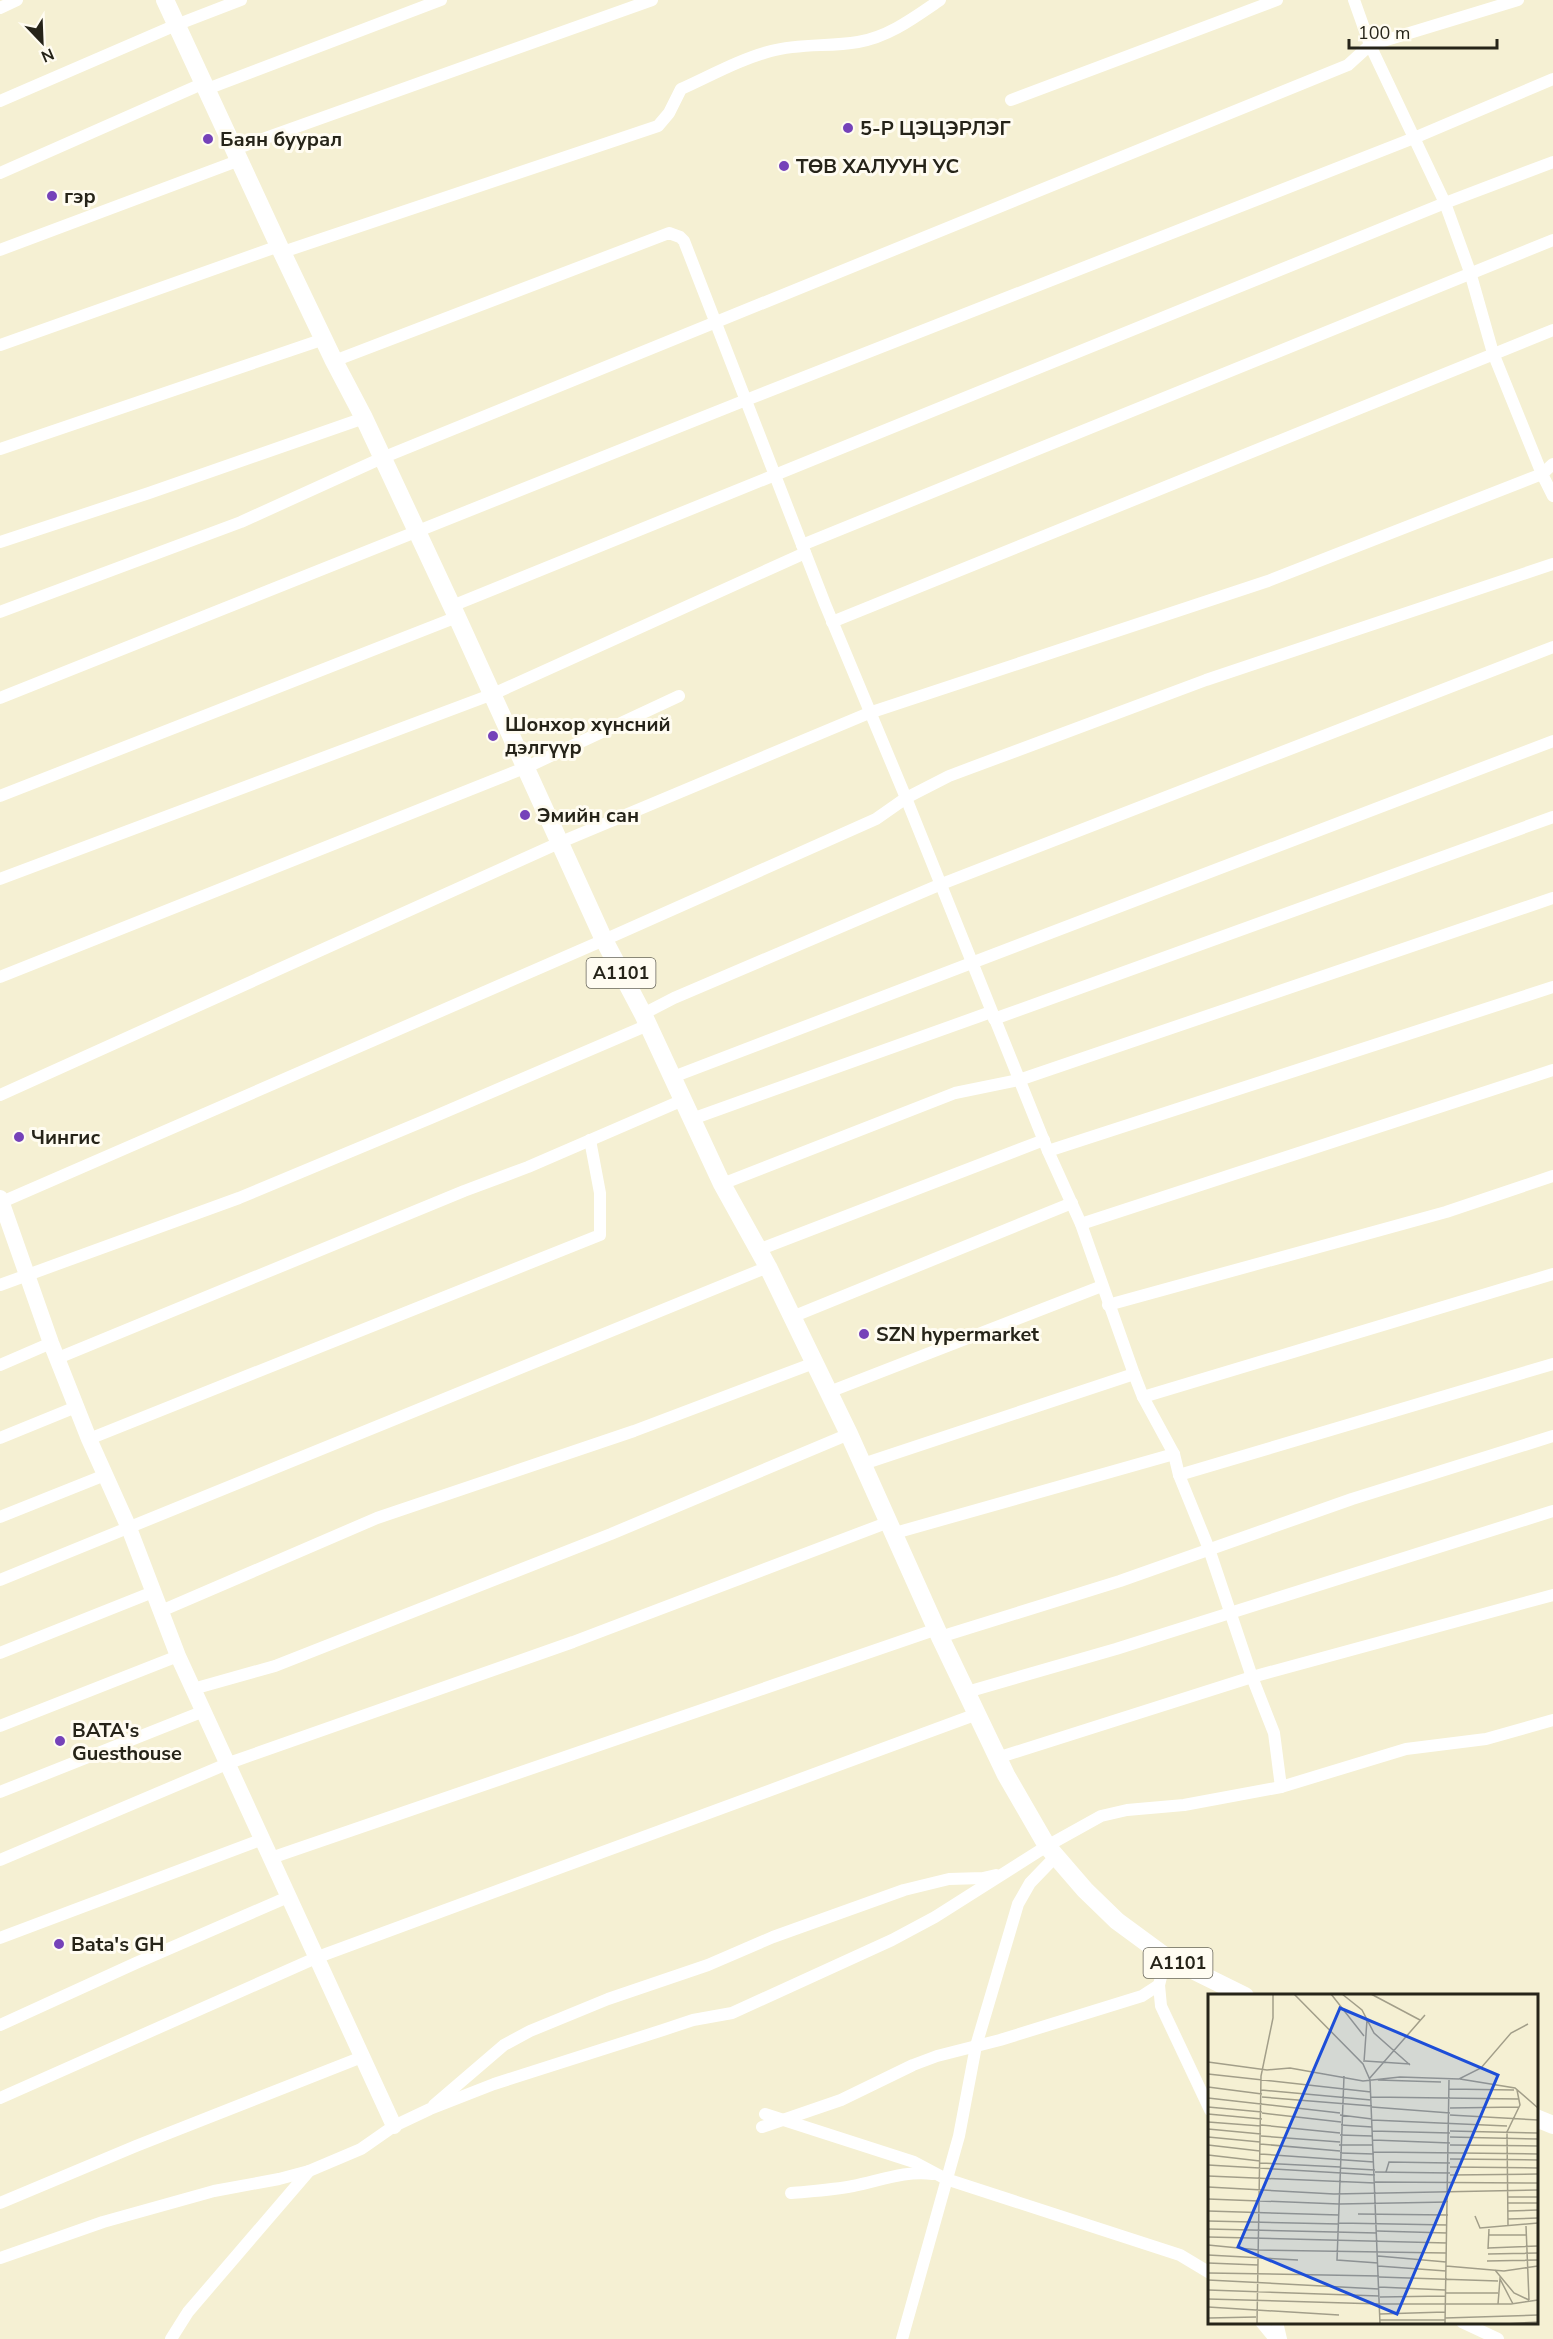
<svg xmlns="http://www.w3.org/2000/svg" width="1553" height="2339" font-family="'Nunito Sans',sans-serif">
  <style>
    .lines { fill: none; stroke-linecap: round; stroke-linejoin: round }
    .street { stroke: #fff; stroke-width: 12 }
    .secondary { stroke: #fff; stroke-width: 16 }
    .primary { stroke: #fff; stroke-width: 18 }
    .poi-dot { fill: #7542b9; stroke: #fffcf1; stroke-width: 2 }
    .labels { text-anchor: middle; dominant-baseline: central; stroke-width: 6; stroke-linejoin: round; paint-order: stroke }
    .shield { fill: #fffcf1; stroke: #67655a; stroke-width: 1.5 }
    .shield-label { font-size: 18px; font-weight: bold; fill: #262419 }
    .poi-label { font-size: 20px; font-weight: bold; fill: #262419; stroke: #fffcf1; text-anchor: start }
    .inset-road { fill: none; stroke: #a29e89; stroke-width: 1.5 }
    .view { fill: #1d4ed8; fill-opacity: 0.15; stroke: #1d4ed8; stroke-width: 3 }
    .inset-edge { fill: none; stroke: #262419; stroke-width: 3 }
  </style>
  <rect width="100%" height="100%" fill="#f5f0d3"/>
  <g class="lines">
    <!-- street -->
    <g class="street">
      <path d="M1354,0L1370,45L1445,203L1470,272L1493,353L1542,474L1553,496"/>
      <path d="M0,8L17,0"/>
      <path d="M207,89L441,0"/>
      <path d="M1011,100L1277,0"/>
      <path d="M0,101L176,25L241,0"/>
      <path d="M235,149L652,0"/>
      <path d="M0,173L204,83"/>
      <path d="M0,250L240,160"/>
      <path d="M283,252L658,126L669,113L681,89C710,76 740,59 771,51C800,43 829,47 858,42C889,37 915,17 940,0"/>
      <path d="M0,345L279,246"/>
      <path d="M334,361L669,233L680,237L684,241L825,604L906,798L1048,1151L1081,1224L1134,1374L1143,1397L1174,1454L1179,1475L1209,1549L1252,1677L1274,1733L1281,1787"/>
      <path d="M0,449L324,339"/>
      <path d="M0,542L149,493L364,418"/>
      <path d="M802,545L1553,240"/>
      <path d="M452,606L1445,203L1553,162"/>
      <path d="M0,612L241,522L382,458L1348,65L1370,45L1518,0"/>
      <path d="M832,622L1553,330"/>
      <path d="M0,698L746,400L1414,138L1553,79"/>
      <path d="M0,796L457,617"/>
      <path d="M0,879L493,694L805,553"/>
      <path d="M0,977L527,767L679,696"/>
      <path d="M643,1014L674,998L939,885L1553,647"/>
      <path d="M994,1019L1553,817"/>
      <path d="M673,1077L1553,741"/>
      <path d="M0,1095L561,842L869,713L1268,581L1542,474L1553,464"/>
      <path d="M692,1119L991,1012"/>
      <path d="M1048,1151L1553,987"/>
      <path d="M722,1184L955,1093L1019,1080L1553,898"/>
      <path d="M2,1202L604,940L876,819L906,798L949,776L1206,680L1553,564"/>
      <path d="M1081,1224L1553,1070"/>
      <path d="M758,1250L1044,1140"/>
      <path d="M0,1285L239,1198L431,1118L648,1025"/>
      <path d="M1108,1305L1446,1212L1553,1176"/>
      <path d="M792,1317L1072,1203"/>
      <path d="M58,1358L464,1191L528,1167L683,1100"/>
      <path d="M0,1365L51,1343"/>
      <path d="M829,1392L1102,1286"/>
      <path d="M1143,1397L1553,1274"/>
      <path d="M0,1438L76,1407"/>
      <path d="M89,1439L600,1235V1193L590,1140"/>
      <path d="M863,1464L1134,1374"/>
      <path d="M1179,1475L1553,1364"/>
      <path d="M0,1517L105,1475"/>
      <path d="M895,1533L1174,1454"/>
      <path d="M0,1580L768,1267"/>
      <path d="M161,1611L377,1518L634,1431L814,1363"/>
      <path d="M940,1637L1120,1581L1352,1499L1553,1436"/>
      <path d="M0,1653L153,1592"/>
      <path d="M193,1689L275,1666L611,1534L849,1434"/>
      <path d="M967,1692L1116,1649L1553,1511"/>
      <path d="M0,1726L178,1656"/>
      <path d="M997,1758L1252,1677L1553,1595"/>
      <path d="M0,1792L204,1711"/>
      <path d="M271,1858L937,1629"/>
      <path d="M0,1860L229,1763L573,1642L889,1522"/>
      <path d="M0,1938L263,1839"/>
      <path d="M1166,1957L1159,1985L1161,2006L1210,2110"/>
      <path d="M0,2025L136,1963L288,1897"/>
      <path d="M0,2098L318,1957L977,1714"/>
      <path d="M434,2105L504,2045L530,2031L608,1999L708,1965L773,1937L904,1890L949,1879L983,1878L996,1875"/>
      <path d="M765,2114L914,2162L946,2179L1180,2255L1210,2273"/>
      <path d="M762,2127L841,2100L913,2065L937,2056L1000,2040L1142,1996L1159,1985"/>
      <path d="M791,2193C812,2191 833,2190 853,2186C879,2181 906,2170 933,2174"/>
      <path d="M0,2203L136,2146L362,2057"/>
      <path d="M0,2258L103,2222L214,2191L279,2179L309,2171"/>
      <path d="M1261,2322L1275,2339"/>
      <path d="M1277,2322L1281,2339"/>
      <path d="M1462,2322L1498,2339"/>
      <path d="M171,2339L188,2312L309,2171L361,2149L394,2126L430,2109L494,2084L663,2030L693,2020L732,2013L892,1940L935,1917L1047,1846L1101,1816L1127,1810L1184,1805L1281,1787L1406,1749L1486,1739L1553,1720"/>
      <path d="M902,2339L959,2136L976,2046L1018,1904L1030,1883L1056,1856"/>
    </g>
    <!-- secondary -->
    <path class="secondary" d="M0,1198L51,1343L89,1439L129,1528L178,1656L394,2126"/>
    <!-- primary -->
    <g class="primary">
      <path d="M165,0L279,246L334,361L364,418L457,617L604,940L643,1014L722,1184L768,1267L849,1434L940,1637L1006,1775L1047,1846L1085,1890L1117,1921L1166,1957L1245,1996"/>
      <path d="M1536,2118L1553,2125"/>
    </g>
  </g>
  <!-- markers -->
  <g class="poi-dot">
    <circle cx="848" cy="128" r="6"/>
    <circle cx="208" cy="139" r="6"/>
    <circle cx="784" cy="166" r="6"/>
    <circle cx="52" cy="196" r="6"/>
    <circle cx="493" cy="736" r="6"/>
    <circle cx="525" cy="815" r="6"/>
    <circle cx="19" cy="1137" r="6"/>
    <circle cx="864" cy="1334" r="6"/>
    <circle cx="60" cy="1741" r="6"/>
    <circle cx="59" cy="1944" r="6"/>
  </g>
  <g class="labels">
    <!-- shield labels -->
    <g class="shield">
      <rect x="586.5" y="958" width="69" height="30" rx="4.5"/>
      <rect x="1143.5" y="1948" width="69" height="30" rx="4.5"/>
    </g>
    <g class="shield-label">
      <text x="621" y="973">A1101</text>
      <text x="1178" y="1963">A1101</text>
    </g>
    <!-- poi labels -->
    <g class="poi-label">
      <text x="860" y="128">5-Р ЦЭЦЭРЛЭГ</text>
      <text x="220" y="139">Баян буурал</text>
      <text x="796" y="166">ТӨВ ХАЛУУН УС</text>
      <text x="64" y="196">гэр</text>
      <text x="505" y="724">Шонхор хүнсний<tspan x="505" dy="23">дэлгүүр</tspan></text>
      <text x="537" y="815">Эмийн сан</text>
      <text x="31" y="1137">Чингис</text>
      <text x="876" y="1334">SZN hypermarket</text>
      <text x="72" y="1730">BATA's<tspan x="72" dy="23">Guesthouse</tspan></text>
      <text x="71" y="1944">Bata's GH</text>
    </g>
  </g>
  <!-- overview -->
  <g transform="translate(1208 1994)">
    <rect width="330" height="330" fill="#f5f0d3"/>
    <path class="inset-road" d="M86,0L155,70L162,86L172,330M123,0L156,42M134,0L154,16L166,39L202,71M163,0L212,26M157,67L202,70M0,68L59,76L82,74L155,87L192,83L251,85L273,74L303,39L320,30M156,68L159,26M0,80L163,98M136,82L129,266L170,269M161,85L217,21M252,85L307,94L330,114M170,86L233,88M0,93L54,100M241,95L306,96M53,96L163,106M54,103L164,112M163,103L311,105M0,104L132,119M0,113L54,118M164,113L242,119M242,114L311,113M54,119L133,128M0,120L54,125M132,121L164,125M242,121L330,126M164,126L299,132M0,128L53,132M53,131L132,139M133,131L164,133M0,135L53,140M164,137L242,139M242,137L330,139M132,141L164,142M53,142L132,148M0,143L52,148M242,143L330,145M165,146L242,149M52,150L132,157M0,151L52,157M131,151H165M242,151L330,152M165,158L330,160M132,159L166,160M52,160L166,168M0,161L52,167M242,165L330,166M52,169L132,173M0,171L167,181M242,173L330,174M132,174L167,176M167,178L242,179M178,178L181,168L242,169M242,181L330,180M0,182L167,189M167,188L330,189M0,193L126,200L330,196M300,203H330M0,205L131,210L240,208M300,209H330M0,217L131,221M300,217L330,216M150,220L240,221M267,222L272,234L330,229M300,225L330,224M0,227L131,230M131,229L239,231M300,232L299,138L312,111L309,96M318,232L321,306M0,235L169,239M169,237L239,239M281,241H318M0,243L239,249M0,251L51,256L238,259M280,254L330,252M280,255L281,235M280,260L330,259M0,261L90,266M170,262L238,268M279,267L330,266M0,269L50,271M170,272L238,277M238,272L296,277L330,272M287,276L306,299L321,306M0,279L171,282M171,283L290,287M0,286L171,295M171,293L237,296M0,296L171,302M237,299H290M172,303L237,302M0,305L172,310H303L330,306M290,310L292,285L305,310M0,313L131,321M172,320L237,318M1,324L48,323M237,324L330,321M172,326H237M49,330L53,82L65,24V0M237,330L241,86M298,330L330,328"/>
    <path class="view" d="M132,14L290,81L189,320L30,253Z"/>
    <rect width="330" height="330" class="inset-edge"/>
  </g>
  <!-- north arrow -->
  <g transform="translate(42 42) rotate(157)" stroke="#fffcf1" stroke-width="4.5" paint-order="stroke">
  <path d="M0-4.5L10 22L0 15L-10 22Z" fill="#262419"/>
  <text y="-9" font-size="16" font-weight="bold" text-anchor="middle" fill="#262419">N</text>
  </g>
  <!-- scale -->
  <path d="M1349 39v9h148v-9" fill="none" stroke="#262419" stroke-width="3"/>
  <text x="1358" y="39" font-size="18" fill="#262419" stroke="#fffcf1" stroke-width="4.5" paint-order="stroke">100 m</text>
</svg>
